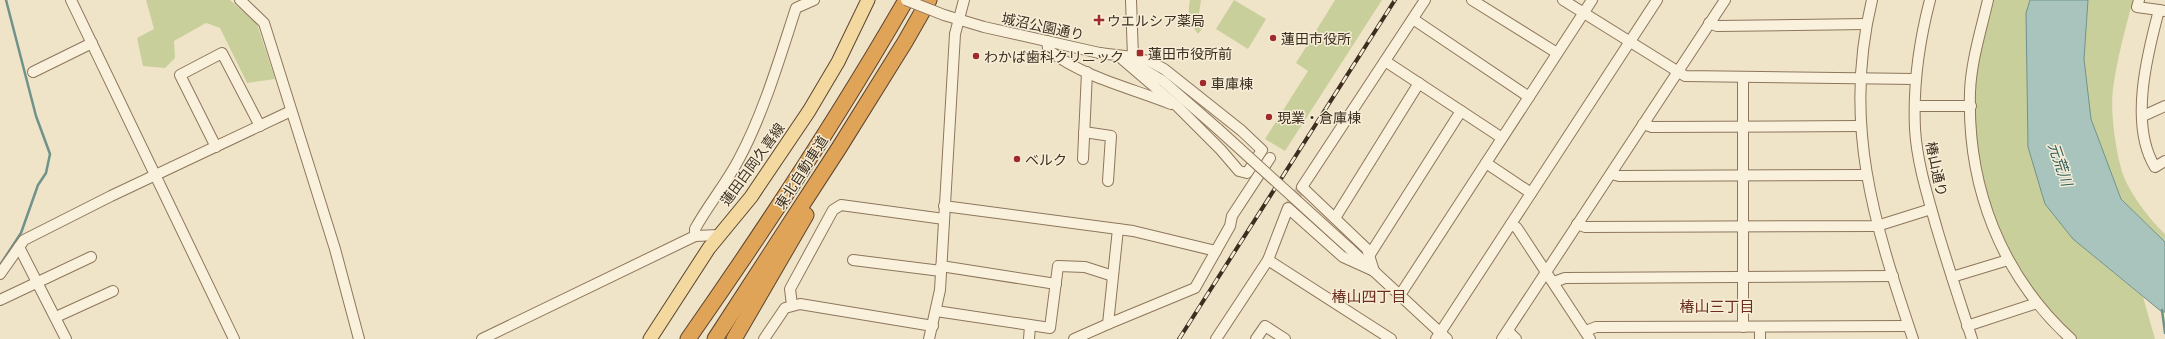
<svg xmlns="http://www.w3.org/2000/svg" width="2165" height="339" font-family="'PT Serif','Noto Sans JP',serif">
  <style>
    .green { fill: #c9cf9b }
    .water { fill: #a9c4bc; stroke: #6f938a }
    .lines { fill: none; stroke-linecap: round; stroke-linejoin: round }
    .stream { stroke: #6f938a; stroke-width: 2.5 }
    .minor-tunnel { stroke: #ccc0a6; stroke-width: 10; stroke-dasharray: 10 5; stroke-linecap: butt }
    .minor-casing { stroke: #8d765c; stroke-width: 12 }
    .major-casing { stroke: #5b4430; stroke-width: 15 }
    .highway-casing { stroke: #5b4430; stroke-width: 17 }
    .minor { stroke: #faf1dc; stroke-width: 10 }
    .major { stroke: #f3d9a0; stroke-width: 13 }
    .highway { stroke: #e0a458; stroke-width: 15 }
    .rail-casing { stroke: #3d2e20; stroke-width: 4 }
    .rail { stroke: #f7eed8; stroke-width: 2.5; stroke-dasharray: 8; stroke-linecap: butt }
    .minor-bridge-casing { stroke: #8d765c; stroke-width: 12; stroke-linecap: butt }
    .minor-bridge { stroke: #faf1dc; stroke-width: 10 }
    .poi-dot { fill: #9e2a2b; stroke: #f7eed8; stroke-width: 1.5 }
    .labels { text-anchor: middle; dominant-baseline: central; stroke-width: 3; stroke-linejoin: round; paint-order: stroke }
    .poi-label { font-size: 14px; fill: #3d2e20; stroke: #f7eed8; text-anchor: start }
    .street-label { font-size: 14px; fill: #3d2e20; stroke: #f7eed8 }
    .water-label { font-size: 15px; font-style: italic; fill: #2f5d5a; stroke: #f7eed8 }
    .neighbourhood-label { font-size: 15px; fill: #6b2e1e; stroke: #f7eed8 }
  </style>
  <rect width="100%" height="100%" fill="#f0e4c8"/>
  <!-- green -->
  <g class="green">
    <path d="M146,0H230L257,24L275,79L247,83L220,28L206,23L174,41L175,58L165,68L143,66L137,38L154,29Z"/>
    <path d="M1190,0H1201L1199,14L1205,25L1198,34C1190,24 1187,13 1190,0Z"/>
    <path d="M1234,0L1266,19L1248,49L1216,29Z"/>
    <path d="M1335,0H1382L1285,151L1265,139L1308,71L1296,63Z"/>
    <path d="M1992,0H2030L2026,13L2073,239L2143,297L2155,339H2076C2055,318 2031,293 2016,267C1990,219 1972,153 1974,98C1975,65 1984,32 1992,0Z"/>
    <path d="M2088,0H2133C2125,30 2117,59 2113,89C2110,111 2116,156 2124,177C2131,195 2151,221 2165,234V242L2121,199L2091,119L2084,59Z"/>
  </g>
  <!-- water -->
  <path class="water" d="M2030,0H2088L2084,59L2091,119L2121,199L2165,242V312H2162L2073,239L2045,204L2028,147L2026,13Z"/>
  <g class="lines">
    <!-- stream -->
    <g class="stream">
      <path d="M0,265L21,233L38,185L46,173L50,154L36,116L6,0"/>
      <path d="M2162,310L2165,333"/>
    </g>
    <!-- minor-tunnel -->
    <path class="minor-tunnel" d="M1288,208L1302,187"/>
    <defs>
      <g id="minor">
        <path d="M71,0L234,339"/>
        <path d="M240,0L264,23L335,249L359,339"/>
        <path d="M1131,0L1133,57"/>
        <path d="M1472,0L1557,53"/>
        <path d="M1563,0L1685,76L1915,79"/>
        <path d="M1872,0C1842,123 1874,223 1913,339"/>
        <path d="M1930,0C1919,42 1913,85 1915,129C1917,163 1928,197 1937,229C1948,266 1960,302 1972,339"/>
        <path d="M1988,0C1981,30 1971,62 1970,92C1967,187 2001,275 2071,339"/>
        <path d="M2139,0L2137,7L2159,10"/>
        <path d="M2165,11L2159,10C2147,55 2129,125 2155,167L2165,161"/>
        <path d="M944,15L984,27L1104,54"/>
        <path d="M1413,19L1529,97"/>
        <path d="M1709,23L1717,26L1866,24"/>
        <path d="M1047,41L1048,48L1051,52C1086,78 1131,88 1171,104"/>
        <path d="M1099,53L1133,57L1151,62L1164,69L1242,131L1262,150L1247,173L1239,171L1221,150L1178,107L1122,59"/>
        <path d="M1385,61L1502,138"/>
        <path d="M1135,64L1163,81L1218,129"/>
        <path d="M33,72L92,43"/>
        <path d="M1743,77V327"/>
        <path d="M1915,106H1971"/>
        <path d="M2143,116L2165,106"/>
        <path d="M1643,124L1652,127L1860,126"/>
        <path d="M1084,132L1111,136L1108,181"/>
        <path d="M216,147L180,75L222,53L260,126"/>
        <path d="M1083,159L1087,72"/>
        <path d="M1486,163L1531,193"/>
        <path d="M1611,174L1619,176L1866,175"/>
        <path d="M944,206L1133,231L1216,251"/>
        <path d="M1335,218L1419,83"/>
        <path d="M1511,224L1517,228L1590,339"/>
        <path d="M1577,224L1585,227L1877,226L1931,209"/>
        <path d="M1118,229L1108,324L1195,288L1230,226L1232,216L1270,158"/>
        <path d="M695,236V229C708,205 726,184 739,159C764,112 779,60 796,8L814,0"/>
        <path d="M19,247L66,339"/>
        <path d="M1349,248L1447,339"/>
        <path d="M1369,256L1461,111"/>
        <path d="M853,260L941,271"/>
        <path d="M1268,260L1391,339"/>
        <path d="M941,266L1056,284"/>
        <path d="M1374,271L1367,249L1302,187L1425,0"/>
        <path d="M0,274L24,240L111,196L291,111"/>
        <path d="M1952,277L2008,260"/>
        <path d="M1554,282L1565,278L1893,276"/>
        <path d="M1400,295L1592,0"/>
        <path d="M0,300L91,257"/>
        <path d="M792,305L790,289L833,210L841,205L944,219"/>
        <path d="M936,311L1050,328L1058,266L1085,267L1113,276"/>
        <path d="M56,317L113,291"/>
        <path d="M1967,326L2037,303"/>
        <path d="M1508,331L1516,339"/>
        <path d="M1586,331L1596,327L1908,326"/>
        <path d="M482,339L695,236L719,235"/>
        <path d="M764,339L785,308L800,304L933,326"/>
        <path d="M929,339L940,290L955,34L964,0"/>
        <path d="M1029,339L1030,326"/>
        <path d="M1074,339L1108,324"/>
        <path d="M1216,339L1268,260L1288,208L1343,257L1374,271"/>
        <path d="M1256,339L1265,326L1285,339"/>
        <path d="M1436,339L1657,0"/>
        <path d="M1502,339L1725,0"/>
        <path d="M1760,339V327"/>
      </g>
      <path id="major" d="M650,339L709,248L751,197L809,111L838,62L868,0"/>
      <g id="highway">
        <path d="M688,339C765,229 839,116 906,0"/>
        <path d="M715,339L839,148L905,42L929,0"/>
        <path d="M734,339L806,215"/>
      </g>
    </defs>
    <!-- minor casing -->
    <use href="#minor" class="minor-casing"/>
    <!-- major casing -->
    <use href="#major" class="major-casing"/>
    <!-- highway casing -->
    <use href="#highway" class="highway-casing"/>
    <!-- minor -->
    <use href="#minor" class="minor"/>
    <!-- major -->
    <use href="#major" class="major"/>
    <!-- highway -->
    <use href="#highway" class="highway"/>
    <defs>
      <path id="rail" d="M1179,339L1395,0"/>
    </defs>
    <!-- rail casing -->
    <use href="#rail" class="rail-casing"/>
    <!-- rail -->
    <use href="#rail" class="rail"/>
    <defs>
      <g id="minor-bridge">
        <path d="M906,0L944,15"/>
        <path d="M1218,129L1349,248"/>
      </g>
    </defs>
    <!-- minor-bridge casing -->
    <use href="#minor-bridge" class="minor-bridge-casing"/>
    <!-- minor-bridge -->
    <use href="#minor-bridge" class="minor-bridge"/>
  </g>
  <!-- markers -->
  <g class="poi-dot">
    <path d="M1097 14h4v4h4v4h-4v4h-4v-4h-4v-4h4z"/>
    <circle cx="1273" cy="38" r="4"/>
    <rect x="1136" y="49" width="8" height="8" rx="2"/>
    <circle cx="976" cy="56" r="4"/>
    <circle cx="1203" cy="83" r="4"/>
    <circle cx="1269" cy="117" r="4"/>
    <circle cx="1017" cy="159" r="4"/>
  </g>
  <g class="labels">
    <!-- poi labels -->
    <g class="poi-label">
      <text x="1107" y="20">ウエルシア薬局</text>
      <text x="1281" y="38">蓮田市役所</text>
      <text x="1148" y="53">蓮田市役所前</text>
      <text x="984" y="56">わかば歯科クリニック</text>
      <text x="1211" y="83">車庫棟</text>
      <text x="1277" y="117">現業・倉庫棟</text>
      <text x="1025" y="159">ベルク</text>
    </g>
    <!-- street labels -->
    <g class="street-label">
      <text transform="translate(1043 26) rotate(12)">城沼公園通り</text>
      <text transform="translate(752 164) rotate(-54)">蓮田白岡久喜線</text>
      <text transform="translate(1937 169) rotate(78)">椿山通り</text>
      <text transform="translate(801 172) rotate(-57)">東北自動車道</text>
    </g>
    <!-- water labels -->
    <g class="water-label">
      <text transform="translate(2061 164) rotate(71)">元荒川</text>
    </g>
    <!-- neighbourhood labels -->
    <g class="neighbourhood-label">
      <text x="1369" y="296">椿山四丁目</text>
      <text x="1717" y="306">椿山三丁目</text>
    </g>
  </g>
</svg>
